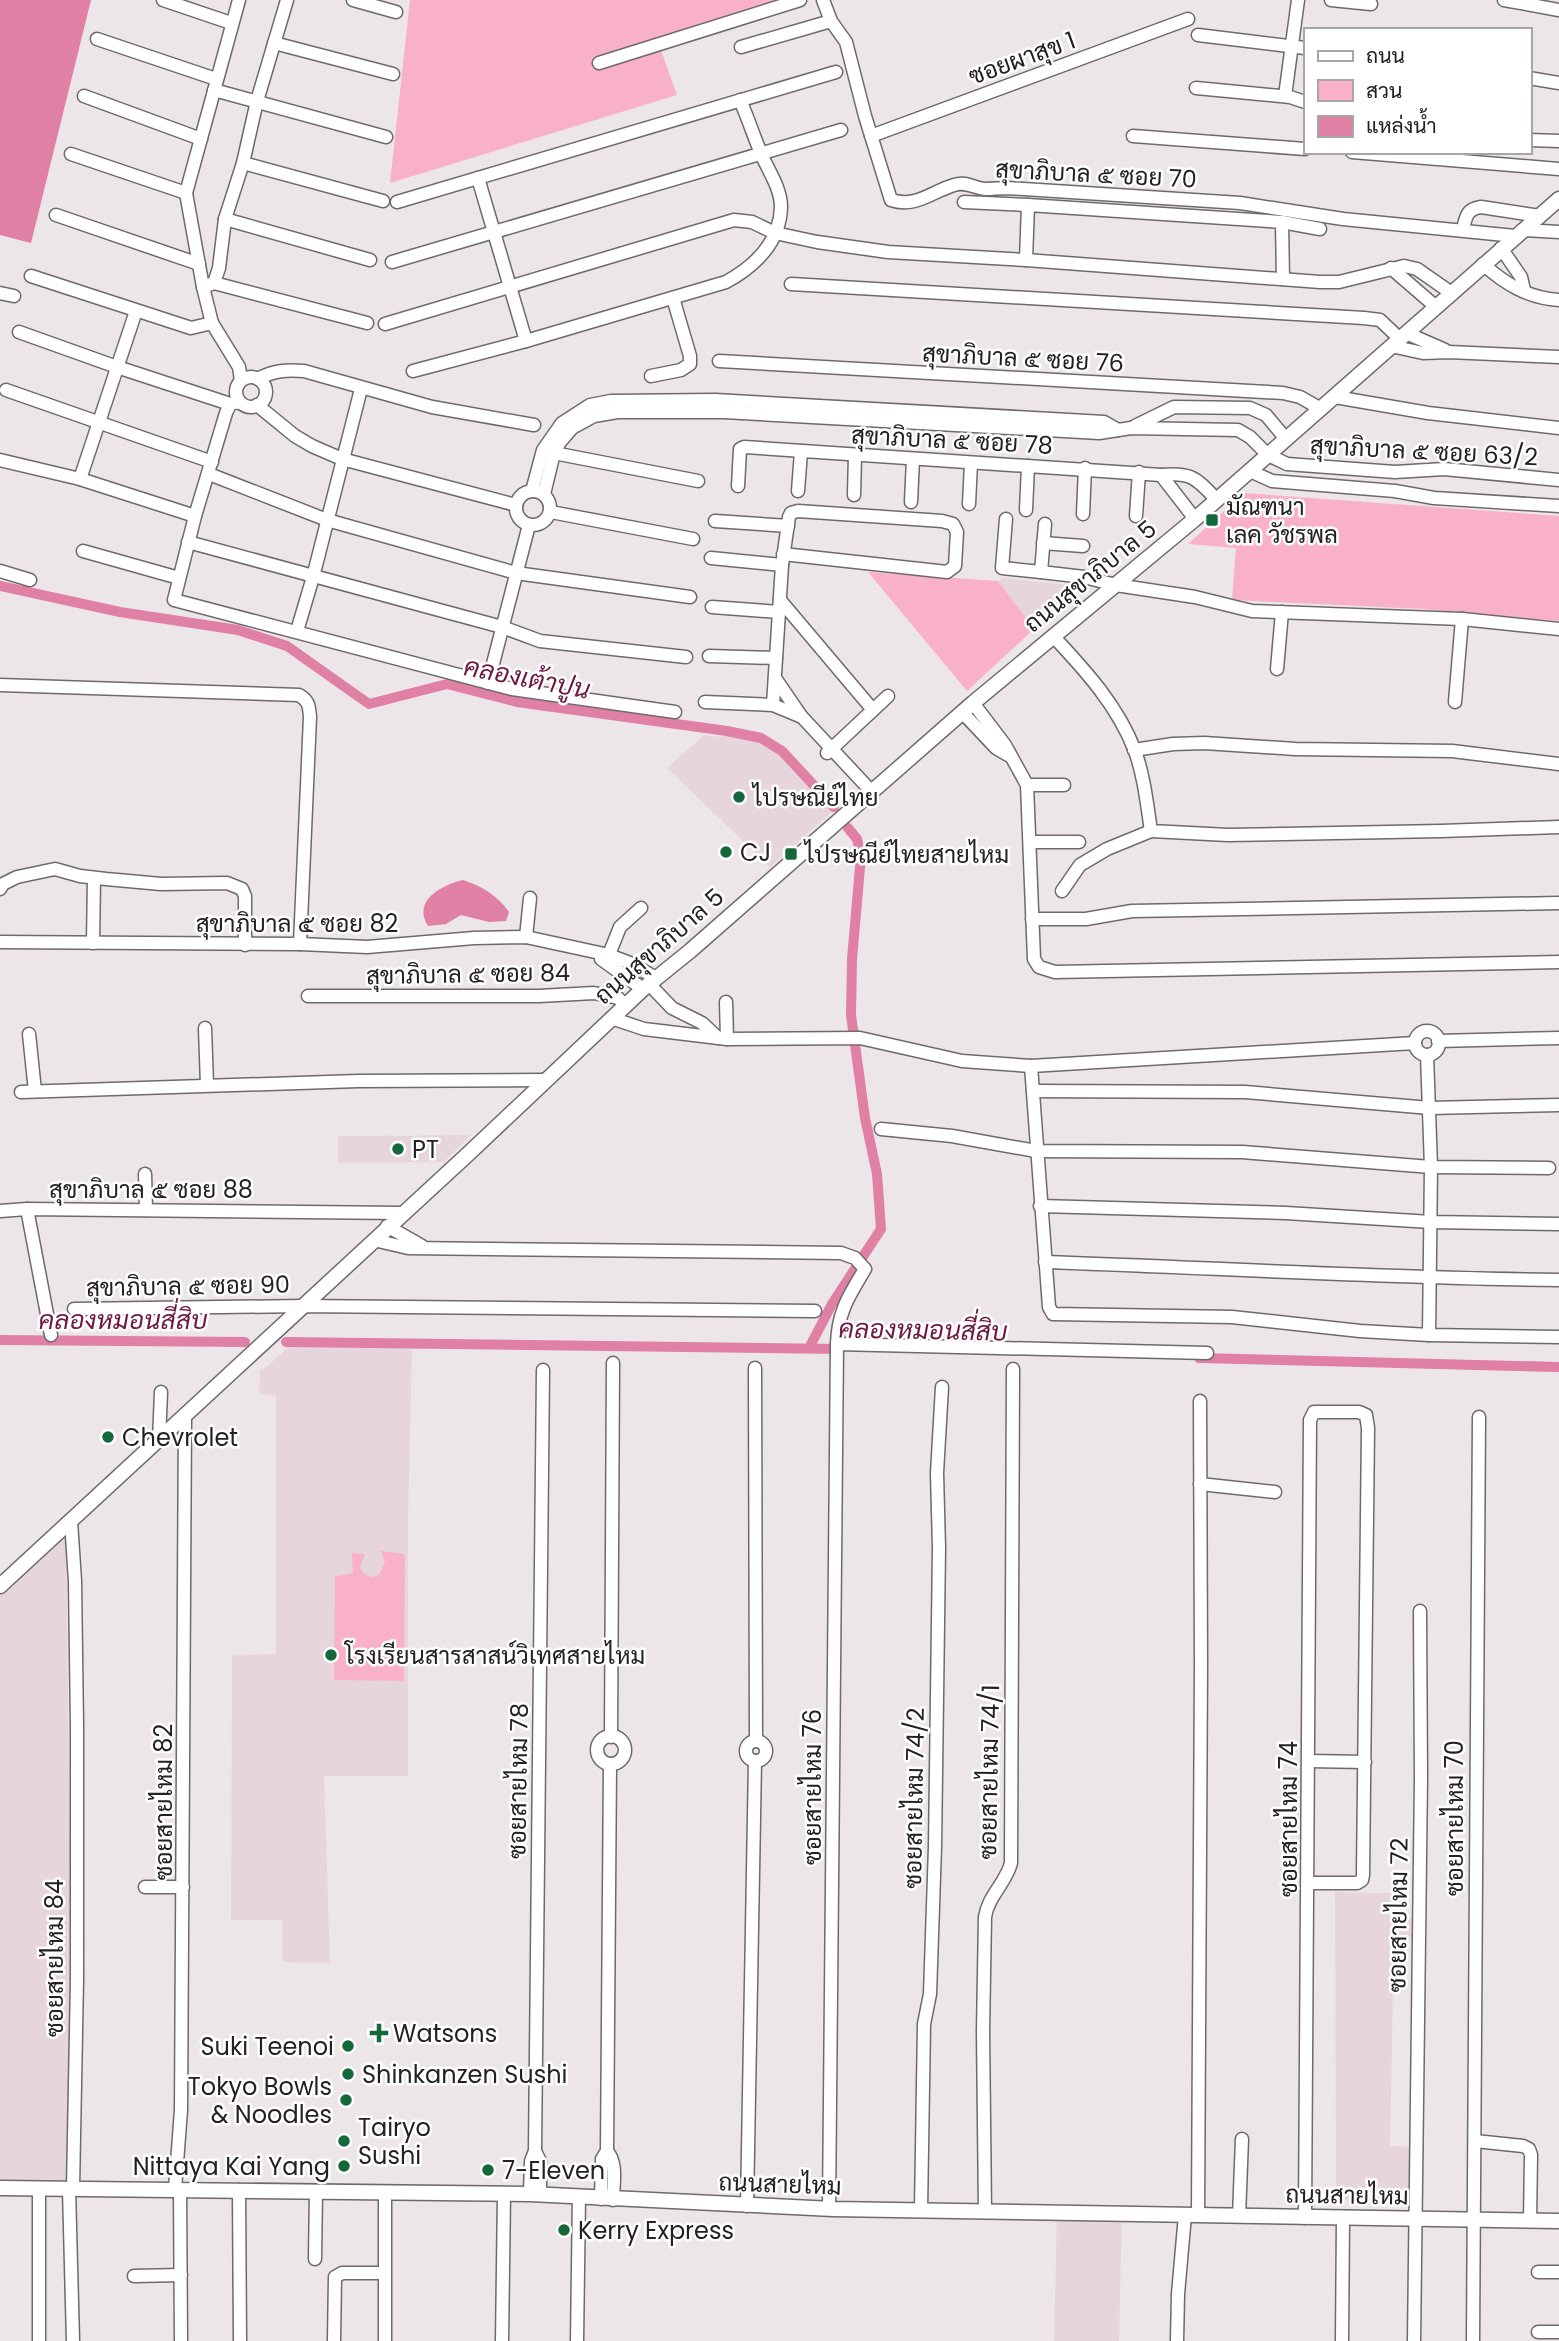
<svg xmlns="http://www.w3.org/2000/svg" width="1559" height="2341" font-family="Poppins,Sarabun,sans-serif">
  <style>
    .built { fill: #e6d6db }
    .green { fill: #f9b1ca }
    .water { fill: #e080a4 }
    .lines { fill: none; stroke-linecap: round; stroke-linejoin: round }
    .canal { stroke: #e080a4; stroke-width: 10 }
    .minor-casing { stroke: #6f696b; stroke-width: 15 }
    .major-casing { stroke: #6f696b; stroke-width: 17 }
    .minor { stroke: #fff; stroke-width: 12 }
    .major { stroke: #fff; stroke-width: 14 }
    .poi-dot { fill: #14683a; stroke: #fff; stroke-width: 2.5 }
    .labels { text-anchor: middle; dominant-baseline: central; stroke-width: 5; stroke-linejoin: round; paint-order: stroke }
    .street-label { font-size: 24px; fill: #242122; stroke: #fff }
    .poi-label { font-size: 24px; fill: #242122; stroke: #fff; text-anchor: start }
    .water-label { font-size: 26px; font-style: italic; fill: #6f1941; stroke: #fff }
  </style>
  <rect width="100%" height="100%" fill="#ede6e8"/>
  <!-- built -->
  <g class="built">
    <path d="M1002,578L1081,586L1034,629L998,582Z"/>
    <path d="M730,733L761,741L778,752L834,810L770,867L667,768L704,735L720,737Z"/>
    <path d="M471,1135L444,1162L338,1163V1136Z"/>
    <path d="M288,1347L412,1348L408,1521V1776H324L330,1963L283,1962V1920H231L232,1655L276,1654V1396L259,1393L260,1370L268,1366Z"/>
    <path d="M66,1525L72,2066L71,2186L0,2183V1586Z"/>
    <path d="M1335,1892L1392,1893V1918H1414V1939L1394,1940L1390,2146L1412,2147V2202L1336,2199Z"/>
    <path d="M1057,2211L1122,2213L1119,2341H1054Z"/>
  </g>
  <!-- green -->
  <g class="green">
    <path d="M410,0H807L658,42L677,95L390,183Z"/>
    <path d="M1244,493L1559,516V621L1422,609L1232,600L1236,548L1188,544Z"/>
    <path d="M868,572L998,581L1034,629L967,691Z"/>
    <path d="M381,1551L405,1554L404,1681L334,1680L335,1576L353,1573L352,1553L365,1554L360,1567L364,1574L372,1577L379,1575L385,1562Z"/>
  </g>
  <!-- water -->
  <g class="water">
    <path d="M0,0H91L31,243L0,235Z"/>
    <path d="M463,880C482,886 498,896 509,912L506,921L489,922L461,915L446,924L428,926C412,900 442,885 463,880Z"/>
  </g>
  <g class="lines">
    <!-- canal -->
    <g class="canal">
      <path d="M0,586L120,612L238,630L287,646L369,704L447,684L517,702L727,731L761,738L782,751L834,807"/>
      <path d="M0,1340L245,1342"/>
      <path d="M286,1342L841,1349"/>
      <path d="M809,1348L832,1304L881,1229L877,1174L865,1118L851,1015L852,959L861,856L857,839L848,828"/>
      <path d="M1199,1358L1559,1367"/>
    </g>
    <defs>
      <g id="minor">
        <path d="M163,0L231,23"/>
        <path d="M353,0L396,12"/>
        <path d="M823,0L831,21L846,42L865,116L891,200C916,208 931,192 954,185C966,181 974,188 985,189C993,189 1000,188 1008,188L1240,203L1343,219L1515,236"/>
        <path d="M1331,0L1371,4"/>
        <path d="M1504,0L1559,10"/>
        <path d="M1198,35L1305,48"/>
        <path d="M97,39L216,79"/>
        <path d="M274,43L393,74"/>
        <path d="M741,47L831,21"/>
        <path d="M599,63L800,0"/>
        <path d="M1529,78L1559,83"/>
        <path d="M1196,88L1290,97L1305,102"/>
        <path d="M214,90L386,137"/>
        <path d="M84,96L201,139"/>
        <path d="M1285,96L1298,0"/>
        <path d="M871,136L1188,19"/>
        <path d="M1133,136L1305,149"/>
        <path d="M1529,140L1559,141"/>
        <path d="M1352,152L1559,169"/>
        <path d="M71,154L186,193"/>
        <path d="M243,163L383,201"/>
        <path d="M478,178L526,341"/>
        <path d="M397,202L836,72"/>
        <path d="M964,202L1028,205"/>
        <path d="M56,215L199,264"/>
        <path d="M225,219L370,260"/>
        <path d="M1282,222L1320,229"/>
        <path d="M1463,229C1466,216 1467,209 1481,207L1540,216"/>
        <path d="M1522,230L1559,232"/>
        <path d="M1501,248L1521,277L1524,290"/>
        <path d="M1026,260L1028,205L1282,222L1283,279"/>
        <path d="M392,262L841,130"/>
        <path d="M1483,264C1505,284 1528,298 1559,300"/>
        <path d="M1391,268L1435,306"/>
        <path d="M31,276L191,328L212,323"/>
        <path d="M214,283L367,323"/>
        <path d="M791,284L1364,318L1380,320L1400,339"/>
        <path d="M203,287L186,193L239,0"/>
        <path d="M0,293L14,296"/>
        <path d="M136,311L80,479L195,516"/>
        <path d="M385,324L734,220L752,222L775,233L817,242L888,252L1026,260L1320,282H1339L1404,266L1417,269L1450,292"/>
        <path d="M19,332L117,367L230,404"/>
        <path d="M1406,333L1445,350"/>
        <path d="M1391,346L1423,353L1449,352L1559,357"/>
        <path d="M719,361L1283,393L1300,397L1321,409"/>
        <path d="M413,371L526,341L726,282C755,266 780,242 781,207C781,189 769,171 762,156C754,137 748,118 740,100"/>
        <path d="M651,376L681,370L690,364V356L673,298"/>
        <circle cx="251" cy="392" r="15"/>
        <path d="M258,379C274,370 286,370 304,371L432,407L534,425"/>
        <path d="M241,381L239,367L212,323L203,287L214,283L219,268L225,219L243,163L257,101L287,0"/>
        <path d="M6,390L212,462"/>
        <path d="M1335,397L1428,413L1559,428"/>
        <path d="M240,402L230,404L226,413L195,516L174,600L512,689L675,712"/>
        <path d="M257,405L295,436L312,446L342,459L516,505"/>
        <path d="M1135,426L1174,407L1250,408L1266,415L1286,439"/>
        <path d="M554,453L698,481"/>
        <path d="M0,460L80,479"/>
        <path d="M1250,471L1272,481L1395,491L1434,498L1559,506"/>
        <path d="M209,474L327,520L516,573L690,597"/>
        <path d="M1161,475L1195,519"/>
        <path d="M738,486L740,449L744,447L1161,475C1192,472 1196,478 1217,500"/>
        <circle cx="533" cy="508" r="17"/>
        <path d="M532,491L543,450L562,423L590,405L611,401L715,400L1104,422L1118,430"/>
        <path d="M798,491L801,452"/>
        <path d="M544,494L554,453L560,442L572,428L594,416L617,412H724L1099,433L1131,428L1238,430L1250,437L1268,455L1287,464L1395,472L1444,469L1559,480"/>
        <path d="M854,495L855,455"/>
        <path d="M911,502L913,459"/>
        <path d="M969,504L971,463"/>
        <path d="M1026,510L1028,466"/>
        <path d="M551,512L693,539"/>
        <path d="M1083,514L1085,468"/>
        <path d="M1136,516L1139,472"/>
        <path d="M1006,519L1002,568L1041,572"/>
        <path d="M715,521L788,526"/>
        <path d="M1045,524L1041,572L1084,577L1116,585L1195,597L1252,611L1462,619L1559,629"/>
        <path d="M188,542L502,627L540,641L686,657"/>
        <path d="M1043,543L1083,546"/>
        <path d="M83,551L179,578"/>
        <path d="M711,558L782,565"/>
        <path d="M0,571L30,580"/>
        <path d="M780,600L873,710"/>
        <path d="M712,607L779,612"/>
        <path d="M297,631L313,577L361,389"/>
        <path d="M1053,636C1085,670 1118,706 1135,751C1144,776 1147,804 1151,831L1228,835L1441,831L1559,827"/>
        <path d="M709,656L776,658"/>
        <path d="M1277,669L1282,612"/>
        <path d="M775,678L801,716"/>
        <path d="M488,683L529,525"/>
        <path d="M0,685L299,695C309,701 309,706 310,717L300,944"/>
        <path d="M705,702L773,705L802,717L871,791"/>
        <path d="M1455,702L1462,619"/>
        <path d="M973,703L1005,745L1027,785L1034,959L1039,967L1055,972L1559,962"/>
        <path d="M773,705L782,565L789,517L791,513L798,511L942,521L953,524L957,532L955,566L947,572L783,554"/>
        <path d="M962,712L996,748L1008,755"/>
        <path d="M1134,750L1173,744L1204,743L1295,749L1452,751L1559,764"/>
        <path d="M827,753L888,696"/>
        <path d="M1027,785H1064"/>
        <path d="M1030,842H1079"/>
        <path d="M0,889L3,884L17,877L55,869L80,876L106,879L161,884L227,883L242,889L245,896V945"/>
        <path d="M1062,891L1080,865L1107,849L1151,831"/>
        <path d="M1032,919H1086L1132,911L1559,903"/>
        <path d="M526,937L530,898"/>
        <path d="M0,942L300,944L367,947L474,938L526,937L609,955L630,963L656,978"/>
        <path d="M93,943L94,878"/>
        <path d="M601,959L643,989"/>
        <path d="M606,962L620,927L641,908"/>
        <path d="M649,984L672,1008L702,1023L718,1038"/>
        <path d="M308,996H539L594,993L618,998L626,1006"/>
        <path d="M726,1002L727,1039"/>
        <path d="M611,1018L644,1029L727,1039L860,1038L962,1061L1031,1066L1415,1043"/>
        <path d="M205,1028L207,1085"/>
        <circle cx="1427" cy="1043" r="12"/>
        <path d="M29,1034L35,1091"/>
        <path d="M1438,1041L1559,1038"/>
        <path d="M1427,1055L1431,1167L1429,1335"/>
        <path d="M1031,1066L1049,1307L1053,1314L1232,1317L1360,1331L1429,1335L1559,1337"/>
        <path d="M1033,1091L1245,1092L1430,1108L1559,1105"/>
        <path d="M21,1092L358,1081L545,1080"/>
        <path d="M881,1129L952,1136L1036,1151L1242,1152L1431,1167L1549,1168"/>
        <path d="M145,1174L146,1210"/>
        <path d="M1040,1206L1286,1213L1431,1222L1559,1224"/>
        <path d="M0,1211L27,1209"/>
        <path d="M387,1226L422,1246"/>
        <path d="M374,1240L408,1248L841,1253L855,1258L865,1269C849,1296 838,1311 837,1344"/>
        <path d="M1045,1262C1216,1268 1387,1278 1559,1280"/>
        <path d="M74,1309L303,1306L815,1311"/>
        <path d="M51,1335L27,1209L402,1213"/>
        <path d="M755,1368L756,1741"/>
        <path d="M159,1440L161,1392"/>
        <path d="M1200,1484L1275,1492"/>
        <path d="M71,1521L75,1581L77,1727V1979L73,2189"/>
        <circle cx="611" cy="1750" r="14"/>
        <path d="M611,1737L613,1363"/>
        <circle cx="756" cy="1751" r="10"/>
        <path d="M1309,1761L1365,1762"/>
        <path d="M145,1887H183"/>
        <path d="M1475,2141L1523,2146L1529,2149L1531,2155L1530,2221"/>
        <path d="M535,2151L540,2161V2195"/>
        <path d="M607,2151C618,2164 613,2184 613,2200"/>
        <path d="M39,2188V2341"/>
        <path d="M69,2189L73,2341"/>
        <path d="M175,2189L181,2110L185,1416"/>
        <path d="M180,2189L181,2341"/>
        <path d="M239,2190L240,2341"/>
        <path d="M530,2194L531,2161L535,2151L543,1370"/>
        <path d="M601,2199L602,2159L607,2151L610,1764"/>
        <path d="M747,2206L755,1761"/>
        <path d="M829,2209L837,1344L1207,1353"/>
        <path d="M921,2210L924,2024L930,1994L935,1847L939,1548L937,1473L942,1387"/>
        <path d="M985,2212L983,2031L985,1917C988,1896 1006,1883 1011,1863L1013,1369"/>
        <path d="M1198,2215L1201,1665L1200,1401"/>
        <path d="M1239,2216L1242,2139"/>
        <path d="M1305,2218L1310,1420L1314,1412H1359L1366,1415L1368,1428L1363,1875L1362,1880L1357,1883H1309"/>
        <path d="M315,2259L316,2191"/>
        <path d="M1538,2272H1559"/>
        <path d="M134,2276L181,2275"/>
        <path d="M1538,2332H1559"/>
        <path d="M334,2341L335,2277L342,2273H384"/>
        <path d="M385,2341V2192"/>
        <path d="M502,2341L504,2194"/>
        <path d="M577,2341L579,2196"/>
        <path d="M1177,2341L1178,2294L1185,2215"/>
        <path d="M1342,2341L1343,2218"/>
        <path d="M1414,2341L1421,1778L1420,1611"/>
        <path d="M1473,2341L1479,1417"/>
      </g>
      <g id="major">
        <path d="M0,1586L467,1155L643,989L690,951L973,703L1195,519L1559,199"/>
        <path d="M0,2188L530,2194L833,2209L1559,2221"/>
      </g>
    </defs>
    <!-- minor casing -->
    <use href="#minor" class="minor-casing"/>
    <!-- major casing -->
    <use href="#major" class="major-casing"/>
    <!-- minor -->
    <use href="#minor" class="minor"/>
    <!-- major -->
    <use href="#major" class="major"/>
  </g>
  <!-- markers -->
  <g class="poi-dot">
    <rect x="1205" y="513" width="14" height="14" rx="3.5"/>
    <circle cx="739" cy="797" r="7"/>
    <circle cx="726" cy="852" r="7"/>
    <rect x="784" y="847" width="14" height="14" rx="3.5"/>
    <circle cx="398" cy="1149" r="7"/>
    <circle cx="108" cy="1437" r="7"/>
    <circle cx="331" cy="1655" r="7"/>
    <path d="M375.5 2022.5h7v7h7v7h-7v7h-7v-7h-7v-7h7z"/>
    <circle cx="348" cy="2046" r="7"/>
    <circle cx="348" cy="2074" r="7"/>
    <circle cx="346" cy="2100" r="7"/>
    <circle cx="344" cy="2141" r="7"/>
    <circle cx="344" cy="2166" r="7"/>
    <circle cx="488" cy="2170" r="7"/>
    <circle cx="564" cy="2230" r="7"/>
  </g>
  <g class="labels">
    <!-- street labels -->
    <g class="street-label">
      <text transform="translate(1022 58) rotate(-20)">ซอยผาสุข 1</text>
      <text transform="translate(1096 174) rotate(3)">สุขาภิบาล ๕ ซอย 70</text>
      <text transform="translate(1023 358) rotate(3)">สุขาภิบาล ๕ ซอย 76</text>
      <text transform="translate(952 440) rotate(3)">สุขาภิบาล ๕ ซอย 78</text>
      <text transform="translate(1424 451) rotate(3)">สุขาภิบาล ๕ ซอย 63/2</text>
      <text transform="translate(1090 576) rotate(-39)">ถนนสุขาภิบาล 5</text>
      <text x="297" y="923">สุขาภิบาล ๕ ซอย 82</text>
      <text transform="translate(659 946) rotate(-41)">ถนนสุขาภิบาล 5</text>
      <text transform="translate(468 974) rotate(-1)">สุขาภิบาล ๕ ซอย 84</text>
      <text x="151" y="1189">สุขาภิบาล ๕ ซอย 88</text>
      <text transform="translate(188 1286) rotate(-1)">สุขาภิบาล ๕ ซอย 90</text>
      <text transform="translate(989 1772) rotate(-89)">ซอยสายไหม 74/1</text>
      <text transform="translate(518 1781) rotate(-89)">ซอยสายไหม 78</text>
      <text transform="translate(812 1787) rotate(-90)">ซอยสายไหม 76</text>
      <text transform="translate(914 1798) rotate(-89)">ซอยสายไหม 74/2</text>
      <text transform="translate(163 1802) rotate(-90)">ซอยสายไหม 82</text>
      <text transform="translate(1454 1818) rotate(-90)">ซอยสายไหม 70</text>
      <text transform="translate(1288 1819) rotate(-90)">ซอยสายไหม 74</text>
      <text transform="translate(1398 1915) rotate(-89)">ซอยสายไหม 72</text>
      <text transform="translate(54 1958) rotate(-90)">ซอยสายไหม 84</text>
      <text transform="translate(780 2184) rotate(2)">ถนนสายไหม</text>
      <text transform="translate(1347 2195) rotate(1)">ถนนสายไหม</text>
    </g>
    <!-- poi labels -->
    <g class="poi-label">
      <text x="1226" y="506">มัณฑนา<tspan x="1226" dy="28">เลค วัชรพล</tspan></text>
      <text x="753" y="797">ไปรษณีย์ไทย</text>
      <text x="740" y="852">CJ</text>
      <text x="805" y="854">ไปรษณีย์ไทยสายไหม</text>
      <text x="412" y="1149">PT</text>
      <text x="122" y="1437">Chevrolet</text>
      <text x="345" y="1655">โรงเรียนสารสาสน์วิเทศสายไหม</text>
      <text x="393" y="2033">Watsons</text>
      <text x="334" y="2046" text-anchor="end">Suki Teenoi</text>
      <text x="362" y="2074">Shinkanzen Sushi</text>
      <text x="332" y="2086" text-anchor="end">Tokyo Bowls<tspan x="332" dy="28">&amp; Noodles</tspan></text>
      <text x="358" y="2127">Tairyo<tspan x="358" dy="28">Sushi</tspan></text>
      <text x="330" y="2166" text-anchor="end">Nittaya Kai Yang</text>
      <text x="502" y="2170">7-Eleven</text>
      <text x="578" y="2230">Kerry Express</text>
    </g>
    <!-- water labels -->
    <g class="water-label">
      <text transform="translate(527 678) rotate(11)">คลองเต้าปูน</text>
      <text x="123" y="1320">คลองหมอนสี่สิบ</text>
      <text transform="translate(923 1330) rotate(1)">คลองหมอนสี่สิบ</text>
    </g>
  </g>
  <!-- legend -->
  <rect x="1304" y="28" width="228" height="126" fill="#ffffff" stroke="#a7a6a7" stroke-width="2"/>
  <rect x="1318" y="51" width="35" height="10" fill="#ffffff" stroke="#a7a6a7" stroke-width="2"/>
  <text x="1366" y="63" font-size="21" fill="#242122">ถนน</text>
  <rect x="1318" y="80" width="35" height="21" fill="#f9b1ca" stroke="#a7a6a7" stroke-width="2"/>
  <text x="1366" y="98" font-size="21" fill="#242122">สวน</text>
  <rect x="1318" y="116" width="35" height="21" fill="#e080a4" stroke="#a7a6a7" stroke-width="2"/>
  <text x="1366" y="133" font-size="21" fill="#242122">แหล่งน้ำ</text>
</svg>
